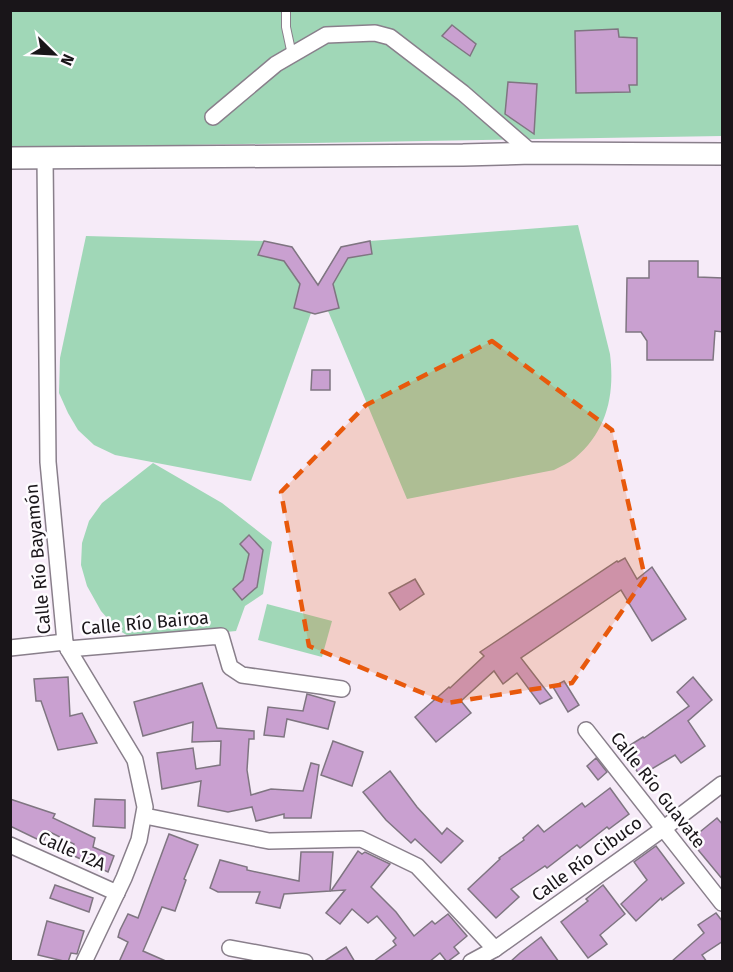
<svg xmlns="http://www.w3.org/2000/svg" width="733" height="972" font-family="'Fira Sans',sans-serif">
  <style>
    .green { fill: #a0d7b7 }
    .building { fill: #c9a0d0; stroke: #7f7581; stroke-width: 1.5 }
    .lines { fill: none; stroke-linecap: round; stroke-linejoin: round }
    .lane-casing { stroke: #897f8b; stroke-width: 10 }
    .street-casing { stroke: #897f8b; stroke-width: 18 }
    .secondary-casing { stroke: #897f8b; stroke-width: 24 }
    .lane { stroke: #fff; stroke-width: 8 }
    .street { stroke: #fff; stroke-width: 15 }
    .secondary { stroke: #fff; stroke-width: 21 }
    .marked { fill: #e8590c; fill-opacity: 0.2; stroke: #e8590c; stroke-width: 4.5; stroke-dasharray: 12 8; stroke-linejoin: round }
    .labels { text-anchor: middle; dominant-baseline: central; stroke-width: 5; stroke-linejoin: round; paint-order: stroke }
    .street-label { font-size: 18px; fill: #191519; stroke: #fefcff }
  </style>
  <rect width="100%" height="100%" fill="#f6ebf8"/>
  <!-- green -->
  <g class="green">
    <path d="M10,11H722V136L11,148Z"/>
    <path d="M578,225L610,354C615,395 607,431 575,458C569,463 561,466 554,470L407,499L328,311L320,281L341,247L370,241Z"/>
    <path d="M86,236L264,241L292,247L316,283L311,313L251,481L115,455L94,445L78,430L68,413L59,393L60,358Z"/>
    <path d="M153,463L222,503L272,542L263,594L245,606L236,631L136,641L117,629L101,611L87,586L81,565L82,543L89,521L102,503Z"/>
    <path d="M267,604L332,621L322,657L258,640Z"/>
  </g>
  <!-- building -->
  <g class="building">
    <path d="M452,25L476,44L470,56L442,36Z"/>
    <path d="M618,29L619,37L637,38V85H629L630,92L576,93L575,31Z"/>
    <path d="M508,82L537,84L534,134L505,114Z"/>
    <path d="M264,241L292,247L318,285L341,247L370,241L372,254L348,258L333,284L339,308L315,314L294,308L300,284L284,261L258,255Z"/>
    <path d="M649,261H698V277L723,278V332L715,331L713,360H647V341L641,332H626L627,278H649Z"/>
    <path d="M312,370H330V390H311Z"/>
    <path d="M249,535L263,550L257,587L242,600L233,589L243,580L249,554L240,544Z"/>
    <path d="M625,558L637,579L652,567L686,619L652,641L621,590L521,658L552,698L540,704L517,673L503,684L494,671L461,701L471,713L436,742L415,717L449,687L450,688L484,656L480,652L617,561L618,562Z"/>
    <path d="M415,579L424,594L400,610L389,593Z"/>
    <path d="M68,677L70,716L82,713L97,743L58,750L41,701H36L34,679Z"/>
    <path d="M693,677L712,700L688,721L705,746L681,763L675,755L640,776L630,760L634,757L627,747L643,737L644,738L689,706L677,692Z"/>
    <path d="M564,681L579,705L568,712L553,687Z"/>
    <path d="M202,683L217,728L254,731V739H249L247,770L251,795L271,789L303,791L311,763L319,765L311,818H284V814L256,821L252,807L228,812L198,806L201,781L162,789L157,753L193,748L196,769L220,765L221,741L192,742L193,722L143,736L134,702Z"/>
    <path d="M307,694L335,702L328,729L287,719L284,737L264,735L268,707L303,711Z"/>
    <path d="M333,741L363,752L352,786L321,775Z"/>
    <path d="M596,758L607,772L598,780L587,766Z"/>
    <path d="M390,771L417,807L442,834L447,828L463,841L441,863L415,839L411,843L386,820L363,792Z"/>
    <path d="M610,788L629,814L609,829L607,827L580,848L577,845L547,868L545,866L511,889L519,897L496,918L468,889L500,859L499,858L524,840L523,838L538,825L544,832L582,803L585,807Z"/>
    <path d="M10,799L55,814L53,818L95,838L93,847L114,856L108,872L70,854L74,844L48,831L43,842L10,826Z"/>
    <path d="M95,799L125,800V828L93,826Z"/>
    <path d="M717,818L723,825V880L690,840Z"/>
    <path d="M169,834L198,845L184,879L186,880L175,911L162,907L143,951L168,962H119L128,942L118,937L120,930L128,914L138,918Z"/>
    <path d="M656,846L684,883L662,900L661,898L636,921L621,904L647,880L634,862Z"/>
    <path d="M358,851L362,854L365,852L390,864L371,887L396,912L414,936L432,921L435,924L448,914L467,936L454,947L459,953L447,962L440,953L429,962H373L396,945L393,941L396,938L377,916L368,923L352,909L340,924L326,913L345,890L331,891Z"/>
    <path d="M301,852H333L330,891L284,894L280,908L256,903L260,892H218L210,888L220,860L247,867V870L299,881Z"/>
    <path d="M55,885L93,898L89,912L50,898Z"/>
    <path d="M603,885L625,914L600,935L607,944L588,958L561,922L588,901L586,899Z"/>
    <path d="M716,913L723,922V941L702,955L707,962H671L704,933L698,925Z"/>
    <path d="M47,921L84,931L77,954L71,953L68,962L38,955Z"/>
    <path d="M541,937L559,962H510L520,953Z"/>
    <path d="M346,947L355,962H323Z"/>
  </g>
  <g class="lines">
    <defs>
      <path id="lane" d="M286,10V27L292,55"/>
      <g id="street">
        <path d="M213,117L276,64L326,35L375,33L390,37L463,93L532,153"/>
        <path d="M45,157L48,462L65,642L68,649L135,760L145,807L139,840L124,878L84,962"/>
        <path d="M10,648L65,642"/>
        <path d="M68,649L221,636L230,667L242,675L342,689"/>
        <path d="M586,730L722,903"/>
        <path d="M145,816L269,841L361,839L417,866L495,949"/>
        <path d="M10,845L117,893"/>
        <path d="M230,948L305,962"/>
        <path d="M471,962L495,949L663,829L722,784"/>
      </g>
      <path id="secondary" d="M10,158L463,155L532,153L722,154"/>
    </defs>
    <!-- lane casing -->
    <use href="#lane" class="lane-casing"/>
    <!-- street casing -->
    <use href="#street" class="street-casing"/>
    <!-- secondary casing -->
    <use href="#secondary" class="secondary-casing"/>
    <!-- lane -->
    <use href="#lane" class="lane"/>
    <!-- street -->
    <use href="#street" class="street"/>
    <!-- secondary -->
    <use href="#secondary" class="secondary"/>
  </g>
  <!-- marked area -->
  <path class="marked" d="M492,341L612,430L645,578L572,683L447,703L309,646L281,492L366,405Z"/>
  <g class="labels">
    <!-- street labels -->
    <g class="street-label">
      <text transform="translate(38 559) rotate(-95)">Calle Río Bayamón</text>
      <text transform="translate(145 623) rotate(-5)">Calle Río Bairoa</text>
      <text transform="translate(658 790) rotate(52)">Calle Río Guavate</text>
      <text transform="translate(72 851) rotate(24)">Calle 12A</text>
      <text transform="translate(587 859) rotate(-36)">Calle Río Cibuco</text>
    </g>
  </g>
  <!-- border -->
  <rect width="733" height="972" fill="none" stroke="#191519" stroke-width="24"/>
  <!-- north arrow -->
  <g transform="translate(54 54) rotate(114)" stroke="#fefcff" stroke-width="4.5" paint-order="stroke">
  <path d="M0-4.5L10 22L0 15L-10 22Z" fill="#191519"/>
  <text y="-9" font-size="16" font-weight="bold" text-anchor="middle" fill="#191519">N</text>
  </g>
</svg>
